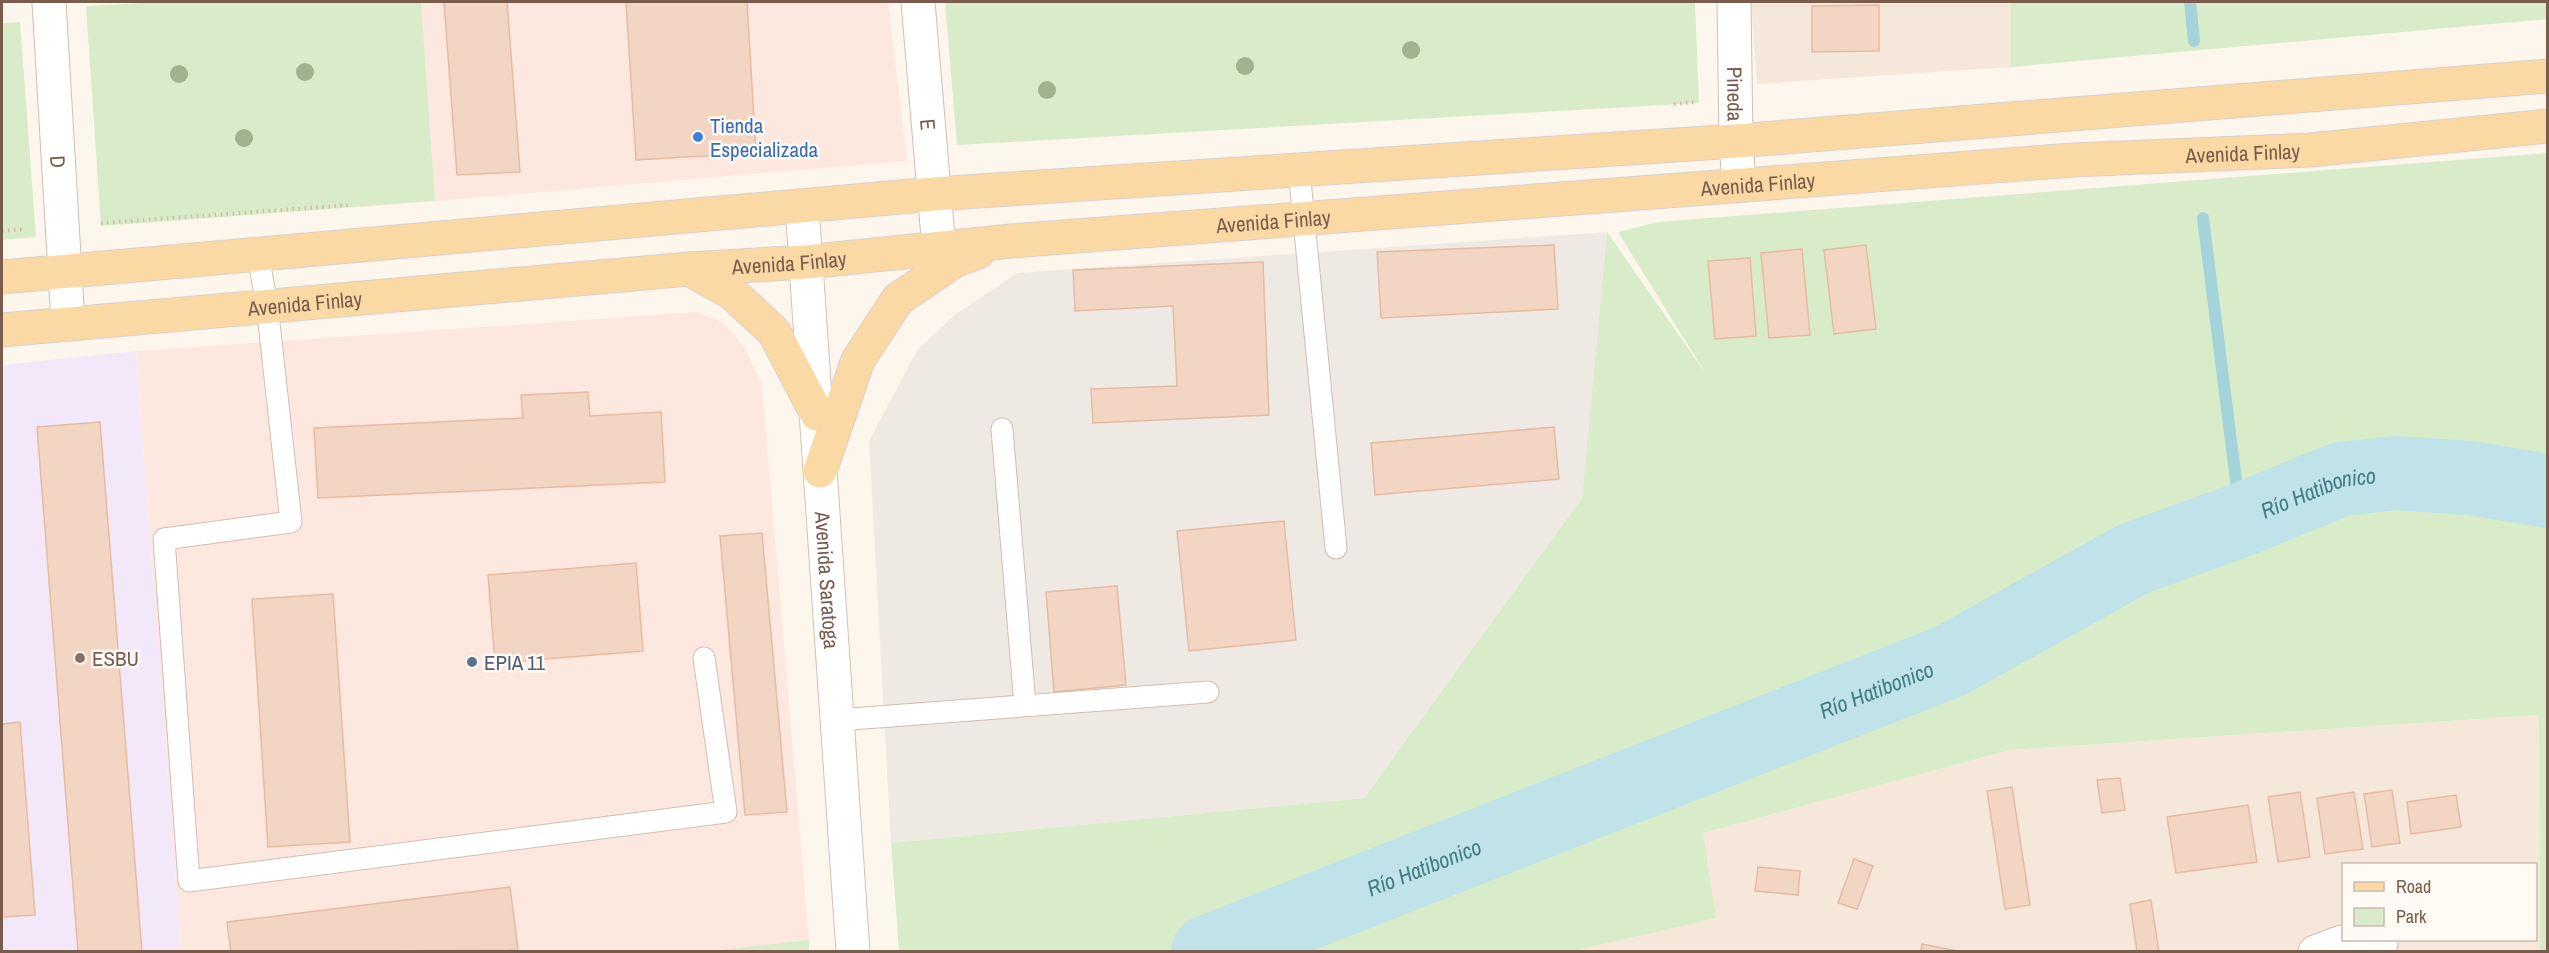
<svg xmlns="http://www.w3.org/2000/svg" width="2549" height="953" font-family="'Archivo Narrow',sans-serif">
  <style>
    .residential { fill: #f5e8da; fill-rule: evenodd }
    .commercial { fill: #fde8e0 }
    .industrial { fill: #efe9e4 }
    .education { fill: #f3e8fa }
    .green { fill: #d8ecc9 }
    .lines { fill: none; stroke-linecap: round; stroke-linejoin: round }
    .stream { stroke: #a5d3da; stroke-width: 12 }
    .river { stroke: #bfe3e8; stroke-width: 74 }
    .building { fill: #f3d5c3; stroke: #e6bba3; stroke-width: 1.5 }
    .service-casing { stroke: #d1beb0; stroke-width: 23 }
    .minor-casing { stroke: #d1beb0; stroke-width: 35 }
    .tertiary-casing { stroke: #d1beb0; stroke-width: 35 }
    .secondary-casing { stroke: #d6c0b0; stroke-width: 35 }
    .primary-casing { stroke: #dad1cd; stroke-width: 35 }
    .path { stroke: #d9b8a5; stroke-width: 4; stroke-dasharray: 1.5 4.5; stroke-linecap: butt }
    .service { stroke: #fff; stroke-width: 21 }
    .minor { stroke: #fff; stroke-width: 33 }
    .tertiary { stroke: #fff; stroke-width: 33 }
    .secondary { stroke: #fff; stroke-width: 33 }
    .primary { stroke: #fbd9a5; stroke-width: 33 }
    .tree { fill: #a0b28e }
    .shop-dot { fill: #3f7fe0; stroke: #fffaf3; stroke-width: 2 }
    .education-dot { fill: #8d6e63; stroke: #fffaf3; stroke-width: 2 }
    .service-dot { fill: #5c6f8a; stroke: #fffaf3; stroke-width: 2 }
    .labels { text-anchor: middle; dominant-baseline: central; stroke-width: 5; stroke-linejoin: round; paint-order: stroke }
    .street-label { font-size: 21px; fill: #7a5c4d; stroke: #fffaf3 }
    .shop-label { font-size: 21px; fill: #366cbe; stroke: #fffaf3; text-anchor: start }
    .education-label { font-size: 21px; fill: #785e54; stroke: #fffaf3; text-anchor: start }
    .service-label { font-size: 21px; fill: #4e5e75; stroke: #fffaf3; text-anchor: start }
    .water-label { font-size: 22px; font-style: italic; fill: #437c86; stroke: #fffaf3 }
  </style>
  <rect width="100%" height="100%" fill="#fdf6ec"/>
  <!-- residential -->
  <g class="residential">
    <path d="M1751,2H2011V67L1757,84Z"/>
    <path d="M2539,715L2540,951L1573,952L1703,833L2010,750ZM2344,864H2536V940H2344Z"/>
  </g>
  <!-- commercial -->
  <g class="commercial">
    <path d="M421,2H888L907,161L435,201Z"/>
    <path d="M697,312L724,323L745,348L762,385L809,940L711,952L181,951L136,351Z"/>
  </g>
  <!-- industrial -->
  <path class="industrial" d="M1607,232L1582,498L1364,798L891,843L869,441L918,349L956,314L1017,273Z"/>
  <!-- education -->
  <path class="education" d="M136,351L181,951H2V365Z"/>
  <!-- green -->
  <g class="green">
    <path d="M161,2H421L435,201L101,226L86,6Z"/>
    <path d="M945,2H1695L1699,103L957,145Z"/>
    <path d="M2011,2H2547L2548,19L2011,67Z"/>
    <path d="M20,22L36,237L2,240V23Z"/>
    <path d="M2547,153V951H2540L2539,715L2010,750L1703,833L1716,918L1573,951H899L891,843L1364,798L1582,498L1607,232L1706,374L1618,232L1658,222Z"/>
    <path d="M809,940V951H711Z"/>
  </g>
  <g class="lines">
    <!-- stream -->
    <g class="stream">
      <path d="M2190,2L2194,41"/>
      <path d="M2203,218L2241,520"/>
    </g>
    <!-- river -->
    <path class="river" id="s1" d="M1208,952L1950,661L2133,559L2241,520L2341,479L2396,473L2470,478L2548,491"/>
  </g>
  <!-- building -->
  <g class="building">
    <path d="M444,2H507L520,172L457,175Z"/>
    <path d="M626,2H747L756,153L636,160Z"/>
    <path d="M1879,5V51L1812,52V6Z"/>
    <path d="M1554,245L1558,309L1381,318L1377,252Z"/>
    <path d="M1866,245L1876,329L1834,334L1824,250Z"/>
    <path d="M1802,249L1810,335L1769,338L1761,253Z"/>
    <path d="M1750,258L1756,336L1715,339L1708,261Z"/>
    <path d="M1263,262L1269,415L1093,423L1091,389L1177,386L1173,306L1075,311L1073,270Z"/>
    <path d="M588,392L590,416L661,412L665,482L318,498L314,428L523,418L521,395Z"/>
    <path d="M100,422L142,952H78L37,427Z"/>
    <path d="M1554,427L1559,479L1375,495L1371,443Z"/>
    <path d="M1284,521L1296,640L1189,651L1177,531Z"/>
    <path d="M762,533L787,812L745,815L720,536Z"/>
    <path d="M636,563L643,651L495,663L488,575Z"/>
    <path d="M1117,586L1126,685L1054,692L1046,592Z"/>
    <path d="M333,594L350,842L268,847L252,599Z"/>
    <path d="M20,722L35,915L2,917V724Z"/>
    <path d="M2120,778L2125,810L2102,813L2097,780Z"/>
    <path d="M2012,787L2030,905L2005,909L1987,791Z"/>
    <path d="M2392,790L2400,843L2372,847L2364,794Z"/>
    <path d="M2300,792L2310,857L2278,862L2268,797Z"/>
    <path d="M2354,792L2363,849L2325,854L2317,798Z"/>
    <path d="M2456,795L2461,827L2411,834L2407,802Z"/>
    <path d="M2248,805L2257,862L2176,873L2167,817Z"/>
    <path d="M1854,859L1873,866L1857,909L1838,903Z"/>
    <path d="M1758,867L1800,871L1798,895L1755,891Z"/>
    <path d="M510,887L518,950L231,952L227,922Z"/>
    <path d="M2151,900L2159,952H2137L2130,904Z"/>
    <path d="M1922,944L1963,952H1921Z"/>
  </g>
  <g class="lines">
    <defs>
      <g id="service">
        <path d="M1299,170L1336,548"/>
        <path d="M258,255L267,305L291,522L164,539L189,881L726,812L704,658"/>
        <path d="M1002,429L1025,705"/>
        <path d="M838,720L1208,692"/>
      </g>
      <g id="minor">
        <path id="s2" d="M49,2L68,324"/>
        <path id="s3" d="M918,2L939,249"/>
        <path d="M2315,952L2342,942L2381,944"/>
      </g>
      <g id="tertiary">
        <path id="s4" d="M1734,2L1736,141L1739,184"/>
      </g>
      <g id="secondary">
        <path id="s5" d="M802,207L853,952"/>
      </g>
      <g id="primary">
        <path d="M689,269L732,293L774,332L817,414"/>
        <path d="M2,277L934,194L1736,141L2548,76"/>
        <path id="s6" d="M2,330L689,269L806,262L1011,241L2073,160L2310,150L2548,126"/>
        <path d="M820,471L858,360L898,299L956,260L978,252"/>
      </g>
    </defs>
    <!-- service casing -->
    <use href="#service" class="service-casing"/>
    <!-- minor casing -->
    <use href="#minor" class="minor-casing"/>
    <!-- tertiary casing -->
    <use href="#tertiary" class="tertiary-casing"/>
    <!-- secondary casing -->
    <use href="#secondary" class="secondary-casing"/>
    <!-- primary casing -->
    <use href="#primary" class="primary-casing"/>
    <!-- path -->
    <g class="path">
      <path d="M1674,104L1697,102"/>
      <path d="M101,223L351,205"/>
      <path d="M2,231L25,229"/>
    </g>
    <!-- service -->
    <use href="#service" class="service"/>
    <!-- minor -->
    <use href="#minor" class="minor"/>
    <!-- tertiary -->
    <use href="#tertiary" class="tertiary"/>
    <!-- secondary -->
    <use href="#secondary" class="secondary"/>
    <!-- primary -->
    <use href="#primary" class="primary"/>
  </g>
  <!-- trees -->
  <g class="tree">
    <circle cx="1411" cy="50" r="9"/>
    <circle cx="1245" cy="66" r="9"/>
    <circle cx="305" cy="72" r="9"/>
    <circle cx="179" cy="74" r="9"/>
    <circle cx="1047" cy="90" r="9"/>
    <circle cx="244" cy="138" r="9"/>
  </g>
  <!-- markers -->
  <circle class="shop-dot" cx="698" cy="137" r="6"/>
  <circle class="education-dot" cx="80" cy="658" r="6"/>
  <circle class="service-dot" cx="472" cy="662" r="6"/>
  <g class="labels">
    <!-- street labels -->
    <g class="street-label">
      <text stroke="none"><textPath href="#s4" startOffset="92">Pineda</textPath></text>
      <text stroke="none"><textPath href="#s3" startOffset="123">E</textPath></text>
      <text stroke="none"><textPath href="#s6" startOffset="2248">Avenida Finlay</textPath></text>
      <text stroke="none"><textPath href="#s2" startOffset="160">D</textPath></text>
      <text stroke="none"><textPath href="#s6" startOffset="1762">Avenida Finlay</textPath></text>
      <text stroke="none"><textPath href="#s6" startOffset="1276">Avenida Finlay</textPath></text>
      <text stroke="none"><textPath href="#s6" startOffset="790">Avenida Finlay</textPath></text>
      <text stroke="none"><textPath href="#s6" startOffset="304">Avenida Finlay</textPath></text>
      <text stroke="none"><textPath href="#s5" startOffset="374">Avenida Saratoga</textPath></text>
    </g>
    <!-- shop labels -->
    <g class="shop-label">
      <text x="710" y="125">Tienda<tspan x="710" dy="24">Especializada</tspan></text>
    </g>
    <!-- education labels -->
    <g class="education-label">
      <text x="92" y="658">ESBU</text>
    </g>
    <!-- service labels -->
    <g class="service-label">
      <text x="484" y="662">EPIA 11</text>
    </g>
    <!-- water labels -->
    <g class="water-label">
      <text stroke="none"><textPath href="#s1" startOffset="1204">Río Hatibonico</textPath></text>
      <text stroke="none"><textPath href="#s1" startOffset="718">Río Hatibonico</textPath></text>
      <text stroke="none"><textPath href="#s1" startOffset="232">Río Hatibonico</textPath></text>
    </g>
  </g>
  <!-- border -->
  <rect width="2549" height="953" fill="none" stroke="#7a5c4d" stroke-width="6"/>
  <!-- legend -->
  <rect x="2342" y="863" width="195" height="78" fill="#fffaf3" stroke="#cabbb1" stroke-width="1.5"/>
  <rect x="2354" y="882" width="30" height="9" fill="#fbd9a5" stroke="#cabbb1" stroke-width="1.5"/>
  <text x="2396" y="893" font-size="18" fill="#7a5c4d">Road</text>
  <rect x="2354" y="908" width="30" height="18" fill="#d8ecc9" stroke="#cabbb1" stroke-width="1.5"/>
  <text x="2396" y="923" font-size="18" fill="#7a5c4d">Park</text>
</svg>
